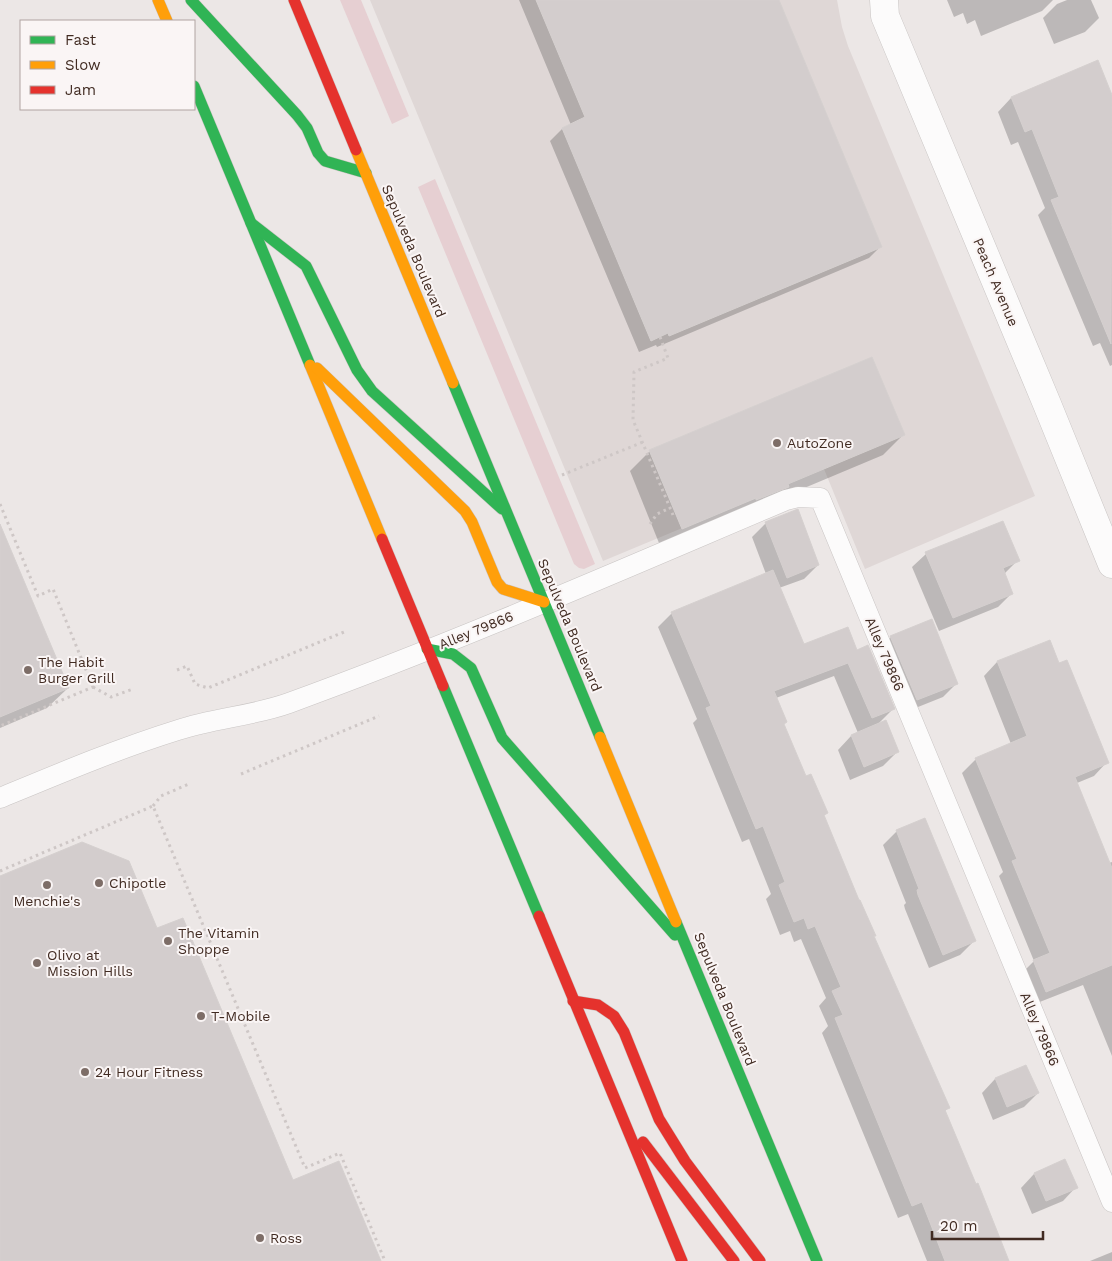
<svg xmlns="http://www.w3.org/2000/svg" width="1112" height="1261" font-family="'Work Sans',sans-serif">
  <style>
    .built { fill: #dfd7d6 }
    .green { fill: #e6cfd2 }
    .shadow { fill: #0003 }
    .building { fill: #d3cdcd; stroke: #d5d0cf }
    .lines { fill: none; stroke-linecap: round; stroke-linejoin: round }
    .lane-casing { stroke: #c9c5c4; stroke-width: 21 }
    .street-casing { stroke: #c9c5c4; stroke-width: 29 }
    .fast-casing { stroke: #cbc4c2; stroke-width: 12 }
    .slow-casing { stroke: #cbc4c2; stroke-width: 12 }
    .jam-casing { stroke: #cbc4c2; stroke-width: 12 }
    .path { stroke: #cec7c6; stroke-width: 3; stroke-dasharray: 2.5 4; stroke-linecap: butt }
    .lane { stroke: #fcfbfb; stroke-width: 20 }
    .street { stroke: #fcfbfb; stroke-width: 28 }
    .fast { stroke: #30b455; stroke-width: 11 }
    .slow { stroke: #ff9f0a; stroke-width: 11 }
    .jam { stroke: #e5322d; stroke-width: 11 }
    .poi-dot { fill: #7d6d67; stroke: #faf5f5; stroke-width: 2 }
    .labels { text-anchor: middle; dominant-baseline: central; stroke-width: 4; stroke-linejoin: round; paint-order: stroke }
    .street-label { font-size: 14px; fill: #412b22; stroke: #faf5f5 }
    .poi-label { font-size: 14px; fill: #412b22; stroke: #faf5f5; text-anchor: start }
  </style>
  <rect width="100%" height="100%" fill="#ece7e6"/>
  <!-- built -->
  <path class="built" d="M370,0H837L842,27L848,46L1035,496L865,569L824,469L603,561Z"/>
  <!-- green -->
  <g class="green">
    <path d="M340,0H361L409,116L392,124Z"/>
    <path d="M435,179L595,564L584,569L579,568L574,564L418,187Z"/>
  </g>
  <!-- shadow -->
  <g class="shadow">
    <path d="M519,0H742L881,246L869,258L657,347L656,345L639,352L550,141L562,129L571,125Z"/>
    <path d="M947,0H1053L1042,11L981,36L975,20L967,24L963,13L954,17Z"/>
    <path d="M1067,0H1091L1099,18L1085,32L1054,44L1043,18L1057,4Z"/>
    <path d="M1097,62L1112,98V365L1110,366L1100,343L1093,346L1038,215L1045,208L1018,142L1011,145L998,112L1011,98Z"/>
    <path d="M903,435L883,455L661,548L630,471L650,451Z"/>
    <path d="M1002,522L1018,560L1004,574L1012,593L998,607L939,631L912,567L926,554Z"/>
    <path d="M766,523L818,565L804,579L779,588L803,645L856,651L893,709L877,725L897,752L883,766L850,780L838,750L851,736L858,733L834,676L776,698L783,724L805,778L827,813L823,816L873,937L948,1108L944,1112L1007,1261H927L908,1214L898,1218L822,1033L828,1026L819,1006L826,998L801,939L794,942L790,931L780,935L766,899L771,894L749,839L742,842L693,723L697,719L658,627L672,613L766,574L752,537Z"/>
    <path d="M0,526L68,688L47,708L0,728Z"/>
    <path d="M891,637L957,683L943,697L903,713L877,651Z"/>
    <path d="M1049,642L1058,665L1107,762L1094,776L1077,783L1109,863L1112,862V1056L1083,985L1032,1005L1020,975L1034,961L999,876L1003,872L962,773L976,759L1011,744L984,676L997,662Z"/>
    <path d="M897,831L974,941L960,955L929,968L905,909L904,905L906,903L883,845Z"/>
    <path d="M1026,1067L1038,1093L1024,1107L993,1120L982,1093L995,1079Z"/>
    <path d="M1034,1174L1076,1187L1063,1201L1032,1214L1021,1188Z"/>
    <path d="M1112,1252V1261H1090Z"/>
  </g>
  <!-- building -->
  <g class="building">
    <path d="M536,0H779L882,247L669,336L668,333L651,341L562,128L585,117Z"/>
    <path d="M1098,60L1112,95L1111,344L1051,200L1059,197L1032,129L1025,132L1011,97Z"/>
    <path d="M872,357L905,435L788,484L789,487L756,500V498L682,529L649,450Z"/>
    <path d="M798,509L819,565L787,578L765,522Z"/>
    <path d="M1003,521L1020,561L1003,568L1013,594L953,618L925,552Z"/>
    <path d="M0,524L69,688L0,717Z"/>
    <path d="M773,570L804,644L848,627L857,650L868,645L895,709L872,718L848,663L774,691L787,722L784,724L806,776L811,774L828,813L824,815L859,900H860L876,936H874L950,1108L945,1110L976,1184L978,1183L1009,1261H945L922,1202L912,1206L835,1018L843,1015L832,991L841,987L815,926L808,929L804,918L794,922L779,885L785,882L763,826L756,829L706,708L711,706L671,612Z"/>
    <path d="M932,619L958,684L917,700L890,636Z"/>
    <path d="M1050,640L1059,663L1067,660L1109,763L1075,777L1112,868V965L1046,992L1033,960L1050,953L1012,861L1017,859L975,758L1027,736L997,661Z"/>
    <path d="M886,720L899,752L864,767L851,735Z"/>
    <path d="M925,818L976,941L943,955L918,895L917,890L919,889L896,830Z"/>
    <path d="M82,842L129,861L157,928L183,918L293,1180L339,1161L381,1261H0V876Z"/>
    <path d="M1026,1065L1039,1093L1007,1107L995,1078Z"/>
    <path d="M1065,1159L1078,1188L1046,1201L1034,1173Z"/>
  </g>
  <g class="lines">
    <defs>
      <path id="lane" d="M0,798C58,774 117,749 178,730C214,718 253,716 289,703C457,642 621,570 786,500L798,497L820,498L1112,1202"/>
      <path id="street" d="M884,0L885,16L1047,404L1112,564"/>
      <g id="fast">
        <path d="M191,0L297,115L307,128L318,153L325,161L366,173"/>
        <path d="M194,86L310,365"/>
        <path d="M251,223L306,266L357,370L372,391L502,509"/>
        <path d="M453,383L600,737"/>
        <path d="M427,649L453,654L471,668L502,738L675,935"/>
        <path d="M443,686L539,916"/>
        <path d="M676,922L817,1261"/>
      </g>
      <g id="slow">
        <path d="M158,0L167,21"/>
        <path d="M356,150L453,383"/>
        <path d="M310,365L382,539"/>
        <path d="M317,368L465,511L472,522L497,582L503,589L544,602"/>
        <path d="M600,737L676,922"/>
      </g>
      <g id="jam">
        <path d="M294,0L356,150"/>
        <path d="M382,539L443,686"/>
        <path d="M539,916L682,1261"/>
        <path d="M573,1001L598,1005L614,1016L624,1032L659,1119L685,1161L760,1261"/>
        <path d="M643,1142L734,1261"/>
      </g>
    </defs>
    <!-- lane casing -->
    <use href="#lane" class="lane-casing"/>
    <!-- street casing -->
    <use href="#street" class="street-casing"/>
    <!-- fast casing -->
    <use href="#fast" class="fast-casing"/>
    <!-- slow casing -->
    <use href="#slow" class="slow-casing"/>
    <!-- jam casing -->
    <use href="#jam" class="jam-casing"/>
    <!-- path -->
    <g class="path">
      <path d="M660,337L668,358L634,372L633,420L673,515"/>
      <path d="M562,475L643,442"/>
      <path d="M0,504L38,596L53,589L93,687L0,726"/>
      <path d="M650,524L657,514L670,508"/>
      <path d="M177,670L187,666L195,684L208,688L344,632"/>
      <path d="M93,687L111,697L133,689"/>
      <path d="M241,774L379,716"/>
      <path d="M153,806L161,796L191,783"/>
      <path d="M0,871L153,806L305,1168L340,1153L385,1261"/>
    </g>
    <!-- lane -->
    <use href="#lane" class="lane"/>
    <!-- street -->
    <use href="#street" class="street"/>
    <!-- fast -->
    <use href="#fast" class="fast"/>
    <!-- slow -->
    <use href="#slow" class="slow"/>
    <!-- jam -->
    <use href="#jam" class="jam"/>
  </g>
  <!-- markers -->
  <g class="poi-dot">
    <circle cx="777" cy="443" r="5"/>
    <circle cx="28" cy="670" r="5"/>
    <circle cx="99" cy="883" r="5"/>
    <circle cx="47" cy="885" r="5"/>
    <circle cx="168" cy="941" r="5"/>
    <circle cx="37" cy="963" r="5"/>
    <circle cx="201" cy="1016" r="5"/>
    <circle cx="85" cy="1072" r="5"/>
    <circle cx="260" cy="1238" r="5"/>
  </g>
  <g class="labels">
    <!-- street labels -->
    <g class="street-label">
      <text transform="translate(414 251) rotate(67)">Sepulveda Boulevard</text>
      <text transform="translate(996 282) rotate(67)">Peach Avenue</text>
      <text transform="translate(570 625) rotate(67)">Sepulveda Boulevard</text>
      <text transform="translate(476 630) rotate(-22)">Alley 79866</text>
      <text transform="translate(885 654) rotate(67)">Alley 79866</text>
      <text transform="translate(725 999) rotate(68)">Sepulveda Boulevard</text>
      <text transform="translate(1040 1029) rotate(67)">Alley 79866</text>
    </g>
    <!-- poi labels -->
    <g class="poi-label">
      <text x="787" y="443">AutoZone</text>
      <text x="38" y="662">The Habit<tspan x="38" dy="16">Burger Grill</tspan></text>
      <text x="109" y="883">Chipotle</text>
      <text x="47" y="901" text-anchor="middle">Menchie's</text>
      <text x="178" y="933">The Vitamin<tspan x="178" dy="16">Shoppe</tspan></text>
      <text x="47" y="955">Olivo at<tspan x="47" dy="16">Mission Hills</tspan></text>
      <text x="211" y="1016">T-Mobile</text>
      <text x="95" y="1072">24 Hour Fitness</text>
      <text x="270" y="1238">Ross</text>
    </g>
  </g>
  <!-- legend -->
  <rect x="20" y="20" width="175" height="90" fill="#faf5f5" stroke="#b0a4a1"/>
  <rect x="30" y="36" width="25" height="8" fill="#30b455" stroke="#b0a4a1"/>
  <text x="65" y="45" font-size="15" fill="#412b22">Fast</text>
  <rect x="30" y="61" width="25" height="8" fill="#ff9f0a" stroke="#b0a4a1"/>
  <text x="65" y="70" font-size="15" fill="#412b22">Slow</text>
  <rect x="30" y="86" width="25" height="8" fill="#e5322d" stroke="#b0a4a1"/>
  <text x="65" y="95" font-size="15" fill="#412b22">Jam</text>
  <!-- scale -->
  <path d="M932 1231v8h111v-8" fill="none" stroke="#412b22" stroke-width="2.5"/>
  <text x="940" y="1231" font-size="15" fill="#412b22" stroke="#faf5f5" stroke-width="4" paint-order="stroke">20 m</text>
</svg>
